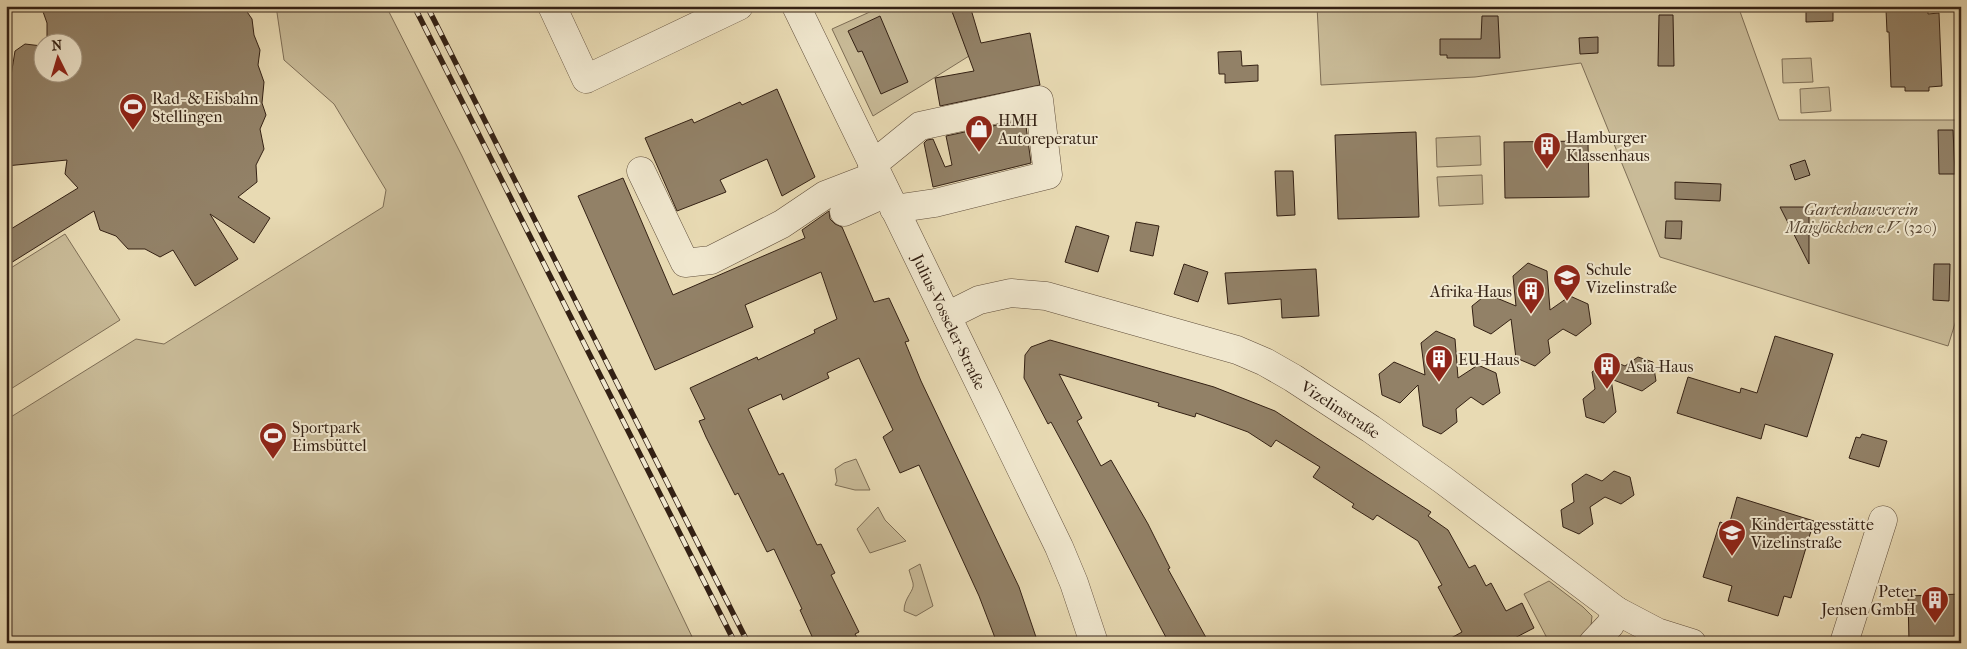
<svg xmlns="http://www.w3.org/2000/svg" width="1967" height="649" font-family="'IM FELL French Canon',serif">
  <style>
    .green { fill: #c9bb98; stroke: #7e6e56 }
    .building { fill: #928167; stroke: #342114 }
    .lines { fill: none; stroke-linecap: round; stroke-linejoin: round }
    .minor-casing { stroke: #614f3c; stroke-width: 29 }
    .minor { stroke: #f0e7ce; stroke-width: 28 }
    .rail-casing { stroke: #342114; stroke-width: 5.5 }
    .rail { stroke: #f0e7ce; stroke-width: 4; stroke-dasharray: 11; stroke-linecap: butt }
    .labels { text-anchor: middle; dominant-baseline: central; stroke-width: 4; stroke-linejoin: round; paint-order: stroke }
    .poi-label { font-size: 16px; fill: #342114; stroke: #f0e7ce; text-anchor: start }
    .park-label { font-size: 16px; font-style: italic; fill: #594835; stroke: #f0e7ce }
    .street-label { font-size: 16px; fill: #342114; stroke: #f0e7ce }
  </style>
  <rect width="100%" height="100%" fill="#e8dab3"/>
  <filter id="stains"><feTurbulence type="fractalNoise" baseFrequency=".004" numOctaves="4"/><feColorMatrix values="0 0 0 0 .2 0 0 0 0 .09 0 0 0 0 .02 0 0 0 .5 -.17"/></filter>
  <radialGradient id="worn" r=".72"><stop offset=".6" stop-color="#630" stop-opacity="0"/><stop offset="1" stop-color="#630" stop-opacity=".3"/></radialGradient>
  <!-- green -->
  <g class="green">
    <path d="M276,6H386L462,156L695,643H6V420L136,339L164,344L383,207L386,190L334,104L284,60Z"/>
    <path d="M883,6H950L969,56L873,116L832,29Z"/>
    <path d="M1317,6H1738L1779,120H1961V317H1957L1948,346L1660,257L1581,63L1475,77L1321,85Z"/>
    <path d="M1811,58L1813,82L1783,83L1782,59Z"/>
    <path d="M1829,87L1831,111L1801,113L1800,89Z"/>
    <path d="M1480,136L1481,165L1437,167L1436,138Z"/>
    <path d="M1482,175L1483,204L1439,206L1437,177Z"/>
    <path d="M65,234L120,320L6,392V271Z"/>
    <path d="M856,459L870,490H855L835,485L837,481L835,469L844,463Z"/>
    <path d="M878,507L885,520L906,541L870,553L857,529Z"/>
    <path d="M920,564L933,606L916,616L904,611C904,597 915,591 913,583C912,579 910,574 909,570Z"/>
    <path d="M1549,581L1583,607L1592,616L1591,626L1585,637L1548,640L1524,594Z"/>
  </g>
  <!-- building -->
  <g class="building">
    <path d="M41,6H243L252,19L254,35L260,50L258,65L264,82L262,103L266,115L260,129L264,149L256,165L257,182L238,197L270,218L254,243L210,214L238,259L195,286L173,250L160,257L145,249H128L116,236L100,230L94,211L6,266V232L78,188L65,174L67,160L6,166V107L15,51L25,44L42,46V72H72V42H47V23Z"/>
    <path d="M950,6H970L981,43L1030,33L1040,85L940,106L935,78L974,71Z"/>
    <path d="M1806,6H1833V21L1806,22Z"/>
    <path d="M1928,9V14L1939,13L1942,86L1929,87V91H1905V87H1891L1889,32H1887L1886,10Z"/>
    <path d="M1659,15H1673L1674,66H1658Z"/>
    <path d="M880,16L908,82L881,94L862,51L858,52L848,31Z"/>
    <path d="M1482,16H1498L1500,58H1447V55H1440V39H1481Z"/>
    <path d="M1598,37V53L1580,54L1579,38Z"/>
    <path d="M1241,51L1242,66L1258,65V81L1225,83V74H1219L1218,52Z"/>
    <path d="M777,89L815,177L782,196L767,159L720,180L726,192L677,211L645,138L692,119L694,123L740,102L742,105Z"/>
    <path d="M1025,119L1031,163L933,187L924,143L927,140L933,139L945,167L952,165L946,136Z"/>
    <path d="M1938,130H1953L1955,174H1939Z"/>
    <path d="M1416,132L1419,217L1338,219L1335,135Z"/>
    <path d="M1588,141L1589,197L1505,198L1504,142Z"/>
    <path d="M1805,160L1810,175L1795,180L1790,165Z"/>
    <path d="M1275,171H1293L1295,215L1277,216Z"/>
    <path d="M623,178L673,295L805,238L802,230L829,211L830,219L835,224L842,227L874,302L889,298L909,341L905,342L921,381L1019,587L1038,643H997L979,596L919,465L900,473L883,437L893,430L859,358L827,373L829,378L783,400L781,394L748,409L779,475L783,473L817,545L821,544L835,573L831,575L859,632L855,634L860,643H815L800,610L802,609L774,549L767,552L738,493L735,495L706,437L699,421L705,419L690,388L757,357L758,360L815,333L814,330L837,319L821,272L745,305L753,327L655,370L578,196Z"/>
    <path d="M1675,182L1721,184L1720,201L1675,199Z"/>
    <path d="M1780,207H1809V264Z"/>
    <path d="M1666,221H1682L1681,239L1665,238Z"/>
    <path d="M1136,222L1159,226L1153,256L1130,251Z"/>
    <path d="M1076,226L1109,236L1098,272L1065,262Z"/>
    <path d="M1528,263L1547,271L1550,310L1570,296L1588,304L1591,324L1576,336L1563,329L1548,340L1550,353L1535,366L1516,358L1511,319L1491,334L1474,326L1472,306L1487,294L1516,306L1513,276Z"/>
    <path d="M1184,264L1208,272L1198,302L1174,294Z"/>
    <path d="M1934,264H1950L1949,301L1933,300Z"/>
    <path d="M1316,269L1319,316L1282,318L1281,299L1228,304L1225,273Z"/>
    <path d="M1436,331L1455,339L1458,378L1478,365L1496,373L1500,393L1483,405L1471,397L1456,409L1457,422L1441,434L1423,426L1418,385L1400,403L1382,395L1379,374L1394,362L1425,375L1421,343Z"/>
    <path d="M1775,336L1833,354L1807,437L1765,424L1761,439L1677,413L1688,377L1740,393L1741,388L1757,393Z"/>
    <path d="M1050,340L1214,387L1275,411L1431,512L1428,516L1448,530L1469,568L1475,565L1486,586L1491,583L1506,611L1522,603L1534,628L1505,643H1442L1462,632L1438,587L1442,585L1418,541L1377,515L1373,520L1352,507L1354,504L1313,477L1320,467L1276,440L1271,447L1248,432L1196,413L1195,417L1158,406L1159,403L1059,374L1082,418L1077,421L1101,466L1111,460L1148,524L1170,568L1168,569L1209,643H1169L1077,470L1051,422L1048,424L1024,378L1025,355L1031,347Z"/>
    <path d="M1638,357L1653,362L1656,381L1642,391L1611,379L1616,412L1604,423L1586,417L1583,399L1595,389L1592,372L1608,359L1625,366Z"/>
    <path d="M1862,434L1887,441L1879,467L1849,458L1856,437L1860,438Z"/>
    <path d="M1614,471L1630,477L1634,495L1621,504L1605,497L1590,507L1593,524L1579,534L1563,527L1561,510L1574,502L1572,484L1586,474L1602,481Z"/>
    <path d="M1737,497L1814,521L1791,598L1784,596L1778,616L1728,601L1732,586L1703,577L1720,522L1729,525Z"/>
    <path d="M1961,594V643H1909L1908,596Z"/>
  </g>
  <g class="lines">
    <defs>
      <g id="minor">
        <path d="M552,6L586,79L739,6"/>
        <path id="s1" d="M796,6L1059,547L1074,583L1094,643"/>
        <path d="M872,165L920,126L1039,100L1048,175L935,203L894,209"/>
        <path d="M641,171L685,263L711,260L782,224L825,195L877,175"/>
        <path d="M844,212L886,193"/>
        <path id="s2" d="M947,316L979,300L1011,293L1046,296L1237,350L1265,362L1293,378L1371,429L1443,480L1617,611L1657,632L1692,643"/>
        <path d="M1593,643L1610,625L1617,611"/>
        <path d="M1844,643L1883,520"/>
      </g>
    </defs>
    <!-- minor casing -->
    <use href="#minor" class="minor-casing"/>
    <!-- minor -->
    <use href="#minor" class="minor"/>
    <defs>
      <g id="rail">
        <path d="M414,6L735,643"/>
        <path d="M427,6L748,643"/>
      </g>
    </defs>
    <!-- rail casing -->
    <use href="#rail" class="rail-casing"/>
    <!-- rail -->
    <use href="#rail" class="rail"/>
  </g>
  <!-- icons -->
  <defs>
    <symbol id="stadium-pin" viewBox="-11 -11 22 30"><path d="M0 17L-7.5 6A9.5 9.5 0 1 1 7.5 6Z" fill="#8f2418" stroke="#f0e7ce"/><path d="M0-5a6.5 5 0 1 0 0 10a6.5 5 0 1 0 0-10ZM-3.5-1.8h7v3.6h-7Z" fill="#fff"/></symbol>
    <symbol id="shop-pin" viewBox="-11 -11 22 30"><path d="M0 17L-7.5 6A9.5 9.5 0 1 1 7.5 6Z" fill="#8f2418" stroke="#f0e7ce"/><path d="M-5-2.5h2.3a2.7 3.5 0 0 1 5.4 0H5L5.5 6h-11ZM-1.5-2.5h3a1.5 2.3 0 0 0-3 0Z" fill="#fff"/></symbol>
    <symbol id="building-pin" viewBox="-11 -11 22 30"><path d="M0 17L-7.5 6A9.5 9.5 0 1 1 7.5 6Z" fill="#8f2418" stroke="#f0e7ce"/><path d="M-4-6H4V6H1V3H-1V6H-4ZM-2.5-4.3h1.7v1.8h-1.7ZM.8-4.3h1.7v1.8H.8ZM-2.5-1h1.7V.8h-1.7ZM.8-1h1.7V.8H.8Z" fill="#fff"/></symbol>
    <symbol id="school-pin" viewBox="-11 -11 22 30"><path d="M0 17L-7.5 6A9.5 9.5 0 1 1 7.5 6Z" fill="#8f2418" stroke="#f0e7ce"/><path d="M0-5L7-2L0 1L-7-2ZM-4 1L0 2.5L4 1V4Q0 6-4 4Z" fill="#fff"/></symbol>
  </defs>
  <g fill-rule="evenodd">
    <use href="#stadium-pin" x="117" y="91" width="32" height="43"/>
    <use href="#shop-pin" x="963" y="113" width="32" height="43"/>
    <use href="#building-pin" x="1531" y="130" width="32" height="43"/>
    <use href="#school-pin" x="1551" y="262" width="32" height="43"/>
    <use href="#building-pin" x="1515" y="275" width="32" height="43"/>
    <use href="#building-pin" x="1423" y="343" width="32" height="43"/>
    <use href="#building-pin" x="1591" y="350" width="32" height="43"/>
    <use href="#stadium-pin" x="257" y="420" width="32" height="43"/>
    <use href="#school-pin" x="1716" y="517" width="32" height="43"/>
    <use href="#building-pin" x="1919" y="584" width="32" height="43"/>
  </g>
  <g class="labels">
    <!-- poi labels -->
    <g class="poi-label">
      <text x="152" y="98">Rad- &amp; Eisbahn<tspan x="152" dy="18">Stellingen</tspan></text>
      <text x="998" y="120">HMH<tspan x="998" dy="18">Autoreperatur</tspan></text>
      <text x="1566" y="137">Hamburger<tspan x="1566" dy="18">Klassenhaus</tspan></text>
      <text x="1586" y="269">Schule<tspan x="1586" dy="18">Vizelinstraße</tspan></text>
      <text x="1512" y="291" text-anchor="end">Afrika-Haus</text>
      <text x="1458" y="359">EU-Haus</text>
      <text x="1626" y="366">Asia-Haus</text>
      <text x="292" y="427">Sportpark<tspan x="292" dy="18">Eimsbüttel</tspan></text>
      <text x="1751" y="524">Kindertagesstätte<tspan x="1751" dy="18">Vizelinstraße</tspan></text>
      <text x="1916" y="591" text-anchor="end">Peter<tspan x="1916" dy="18">Jensen GmbH</tspan></text>
    </g>
    <!-- park labels -->
    <g class="park-label">
      <text x="1861" y="209">Gartenbauverein<tspan x="1861" dy="18">Maiglöckchen e.V. (320)</tspan></text>
    </g>
    <!-- street labels -->
    <g class="street-label">
      <text stroke="none"><textPath href="#s1" startOffset="351">Julius-Vosseler-Straße</textPath></text>
      <text stroke="none"><textPath href="#s2" startOffset="422">Vizelinstraße</textPath></text>
    </g>
  </g>
  <!-- margin -->
  <rect width="1967" height="649" fill="none" stroke="#e8dab3" stroke-width="25"/>
  <rect x="8" y="8" width="1952" height="634" fill="none" stroke="#342114" stroke-width="2.5"/>
  <rect x="12" y="12" width="1942" height="624" fill="none" stroke="#342114"/>
  <!-- north arrow -->
  <g transform="translate(58 58) rotate(355)"><circle r="24" fill="#f0e7ce" stroke="#a59884"/>
  <path d="M0-4L9 19L0 12L-9 19Z" fill="#8f2418"/>
  <text y="-8" font-size="14" font-weight="bold" text-anchor="middle" fill="#342114">N</text>
  </g>
  <rect width="100%" height="100%" filter="url(#stains)"/>
  <rect width="100%" height="100%" fill="url(#worn)"/>
</svg>
